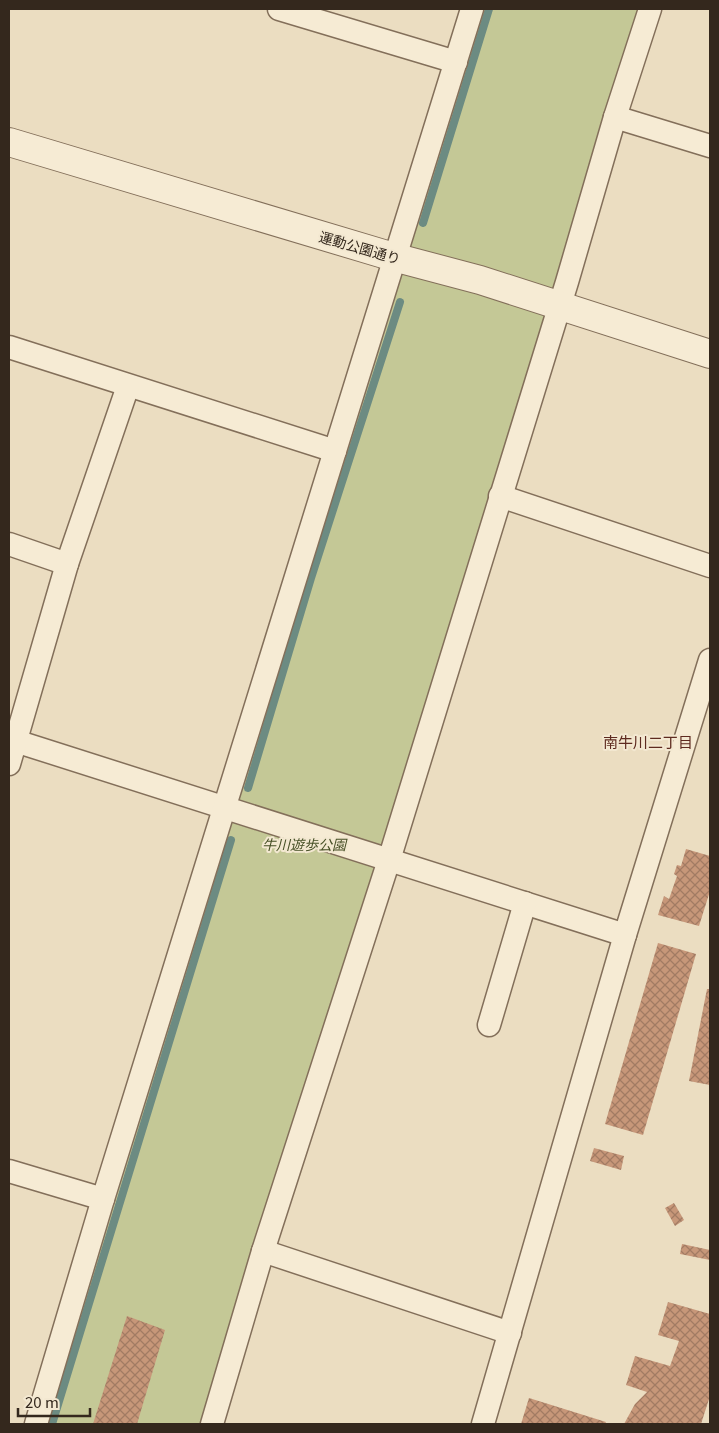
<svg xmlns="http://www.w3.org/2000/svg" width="719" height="1433" font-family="Georgia,'Noto Sans JP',serif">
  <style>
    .park { fill: #c4c896 }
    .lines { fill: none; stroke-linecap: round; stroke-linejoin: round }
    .stream { stroke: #6c8b82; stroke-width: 8 }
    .building { fill: url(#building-cross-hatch) }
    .minor-casing { stroke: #836f5a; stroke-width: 25 }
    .tertiary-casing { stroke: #836f5a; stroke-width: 30 }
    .minor { stroke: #f6ebd4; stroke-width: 22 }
    .tertiary { stroke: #f6ebd4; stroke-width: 28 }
    .labels { text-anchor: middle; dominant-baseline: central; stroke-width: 4; stroke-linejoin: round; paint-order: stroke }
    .street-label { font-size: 14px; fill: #34281d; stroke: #f3e8d1 }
    .park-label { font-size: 14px; font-style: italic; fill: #464f25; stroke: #f3e8d1 }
    .neighbourhood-label { font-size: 15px; fill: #5e2a1f; stroke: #f3e8d1 }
  </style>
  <defs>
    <pattern id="building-cross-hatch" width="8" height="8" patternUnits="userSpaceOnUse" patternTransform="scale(1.25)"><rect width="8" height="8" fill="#c79779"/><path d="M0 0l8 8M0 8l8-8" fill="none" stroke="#a27b63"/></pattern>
  </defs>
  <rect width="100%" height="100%" fill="#ebddc1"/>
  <!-- park -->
  <path class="park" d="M472,9H650L212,1424H36Z"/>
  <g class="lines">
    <!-- stream -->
    <g class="stream">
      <path d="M423,223L489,9"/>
      <path d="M248,788L311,578L400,302"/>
      <path d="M52,1424L231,840"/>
    </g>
  </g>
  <!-- building -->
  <g class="building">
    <path d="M686,849L710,856V891L699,926L658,915L664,896L669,899L677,876L674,874L677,865L681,866Z"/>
    <path d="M658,943L696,954L643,1135L605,1124Z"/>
    <path d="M707,989H710V1085L689,1081Z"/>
    <path d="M594,1148L624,1156L621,1170L590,1161Z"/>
    <path d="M674,1203L684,1220L675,1226L665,1208Z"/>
    <path d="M682,1244L710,1250V1260L680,1254Z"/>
    <path d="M668,1302L710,1314V1396L701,1424H624L635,1404L647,1392L626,1385L635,1356L670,1366L679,1341L658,1335Z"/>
    <path d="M127,1316L165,1330L137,1424H93Z"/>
    <path d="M529,1398L606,1422L605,1424H521Z"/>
  </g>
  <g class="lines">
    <defs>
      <g id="minor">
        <path d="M279,9L456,62"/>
        <path d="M615,117L710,146"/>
        <path d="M9,347L335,451"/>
        <path d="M500,496L710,566"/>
        <path d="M9,544L67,564"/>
        <path d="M9,739L625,935"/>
        <path d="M9,764L67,564L128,386"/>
        <path d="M489,1025L525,903"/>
        <path d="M9,1171L103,1199"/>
        <path d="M263,1251L510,1333"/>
        <path d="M36,1424L103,1199L472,9"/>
        <path d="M212,1424L263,1251L389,860L567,282L615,117L650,9"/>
        <path d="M483,1424L625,935L710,660"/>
      </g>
      <path id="tertiary" d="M9,142L397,258L480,280L710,354"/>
    </defs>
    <!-- minor casing -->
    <use href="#minor" class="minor-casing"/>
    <!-- tertiary casing -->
    <use href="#tertiary" class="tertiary-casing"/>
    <!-- minor -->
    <use href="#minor" class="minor"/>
    <!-- tertiary -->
    <use href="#tertiary" class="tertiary"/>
  </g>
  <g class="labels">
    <!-- street labels -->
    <g class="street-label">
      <text transform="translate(360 247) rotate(16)">運動公園通り</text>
    </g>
    <!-- park labels -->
    <g class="park-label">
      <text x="304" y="844">牛川遊歩公園</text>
    </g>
    <!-- neighbourhood labels -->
    <g class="neighbourhood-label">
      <text x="648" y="741">南牛川二丁目</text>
    </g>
  </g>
  <!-- border -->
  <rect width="719" height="1433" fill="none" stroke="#34281d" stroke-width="20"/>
  <!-- scale -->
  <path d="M18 1408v8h72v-8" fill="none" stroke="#34281d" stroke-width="2.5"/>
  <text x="25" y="1408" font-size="15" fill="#34281d" stroke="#f3e8d1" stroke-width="4" paint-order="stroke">20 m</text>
</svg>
